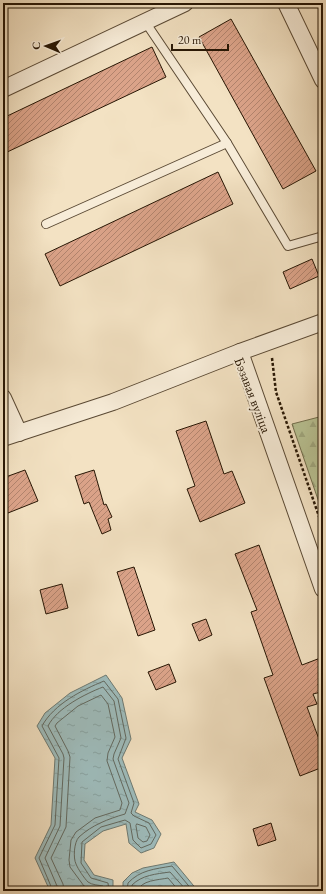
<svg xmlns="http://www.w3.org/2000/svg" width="326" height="894" font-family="'EB Garamond',serif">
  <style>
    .forest { fill: url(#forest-firs); stroke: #706d4c }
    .water { fill: url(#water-ripples); stroke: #6e7a72 }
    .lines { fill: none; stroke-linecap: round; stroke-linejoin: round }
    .shore { stroke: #626960; stroke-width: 1 }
    .building { fill: url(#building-hatch); stroke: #271604 }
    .lane-casing { stroke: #5a4934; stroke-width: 10 }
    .street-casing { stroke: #5a4934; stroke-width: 18 }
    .path { stroke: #271604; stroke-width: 2.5; stroke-dasharray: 3 2; stroke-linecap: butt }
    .lane { stroke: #f7ecd8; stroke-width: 8 }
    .street { stroke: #f7ecd8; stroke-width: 16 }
    .labels { text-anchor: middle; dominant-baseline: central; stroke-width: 4; stroke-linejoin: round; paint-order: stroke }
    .street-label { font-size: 14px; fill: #271604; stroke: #f7ecd8 }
  </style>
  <defs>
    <pattern id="forest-firs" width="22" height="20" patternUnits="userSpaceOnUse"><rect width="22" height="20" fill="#b9c495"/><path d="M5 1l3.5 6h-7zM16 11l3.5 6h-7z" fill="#9fa87f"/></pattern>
    <pattern id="water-ripples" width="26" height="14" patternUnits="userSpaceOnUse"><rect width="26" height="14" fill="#9ebcbc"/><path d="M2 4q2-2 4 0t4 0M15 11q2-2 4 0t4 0" fill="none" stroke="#88a1a0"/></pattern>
    <pattern id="building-hatch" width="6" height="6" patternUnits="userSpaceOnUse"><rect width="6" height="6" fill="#dba389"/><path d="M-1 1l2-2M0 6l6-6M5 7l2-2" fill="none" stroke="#b2846e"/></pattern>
  </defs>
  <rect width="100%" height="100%" fill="#f3e2c3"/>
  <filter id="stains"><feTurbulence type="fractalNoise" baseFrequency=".005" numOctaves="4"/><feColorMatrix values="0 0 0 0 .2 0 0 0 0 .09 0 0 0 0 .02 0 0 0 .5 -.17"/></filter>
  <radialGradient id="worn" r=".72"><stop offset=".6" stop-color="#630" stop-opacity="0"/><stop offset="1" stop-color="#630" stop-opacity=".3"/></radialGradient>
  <!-- forest -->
  <path class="forest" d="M323,416V514L292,424Z"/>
  <!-- water -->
  <g class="water">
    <path d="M106,675L122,698L131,739L122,758L139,804L135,812L152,820L161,834L154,848L141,853L129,843L126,824L103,831L85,844L84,860L94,875L113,880V891H50L35,858L51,825L55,758L37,726L45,713L70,693Z"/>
    <path d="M174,862L198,891H123V882L132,873L143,868Z"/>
  </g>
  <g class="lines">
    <!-- shore -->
    <g class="shore">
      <path d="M137,824L146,827L150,835L147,841L143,842L138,838L136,826Z"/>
      <path d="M53,891L39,858L55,825L59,758L42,726C54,704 82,690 104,681L118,699L126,738L118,759L134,803L131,813L134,816L149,823L156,835L151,844L141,848L133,840L130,823L125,820L101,827L82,842L81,863L91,878L108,883L109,891"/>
      <path d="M58,891L57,886L45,858L60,826L64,758L63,754L48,726C57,708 85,694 103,687L114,701L121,738L114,754L113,759L129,803L125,814C108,819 92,825 79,837C74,842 73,858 76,864C78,869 84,878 88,882C92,885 98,885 103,886L104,891"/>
      <path d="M64,891L63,884L51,858L66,827L70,757L68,751L55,726L57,723L78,706L101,695L108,704L115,737L108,753L107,761L122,803L120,810L95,818L76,832L71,840L69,860L70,867L84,886L97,891"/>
      <path d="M127,891L128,883C140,870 155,869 172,866L193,891"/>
      <path d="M132,891V885C142,875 156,874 170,872L187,891"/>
      <path d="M138,891C140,880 159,880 168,878L179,891"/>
    </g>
  </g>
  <!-- building -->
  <g class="building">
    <path d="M231,19L316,171L283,189L199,37Z"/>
    <path d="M152,47L166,77L3,154V118Z"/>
    <path d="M218,172L233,204L60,286L45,254Z"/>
    <path d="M312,259L319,276L290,289L283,272Z"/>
    <path d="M206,421L224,474L232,471L245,503L200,522L187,489L195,486L176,431Z"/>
    <path d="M25,470L38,501L3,515V478Z"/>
    <path d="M94,470L104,505L106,504L112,517L108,519L111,530L102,534L89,502L84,504L75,476Z"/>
    <path d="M259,545L302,665L323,657V682L318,684L321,692L313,694L317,704L307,707L323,750V767L300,776L264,678L273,675L251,612L257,610L235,554Z"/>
    <path d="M134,567L155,630L138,636L117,572Z"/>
    <path d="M62,584L68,608L46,614L40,590Z"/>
    <path d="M206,619L212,635L199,641L192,624Z"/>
    <path d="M169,664L176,682L156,690L148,672Z"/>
    <path d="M271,823L276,840L258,846L253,829Z"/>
  </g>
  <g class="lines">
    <defs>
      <g id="lane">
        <path d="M146,23L227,143L288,246L323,236"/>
        <path d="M46,224L227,143"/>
      </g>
      <g id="street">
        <path d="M286,3L323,80"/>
        <path d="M3,89L185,3"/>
        <path d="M240,352L323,589"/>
        <path d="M3,398L19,433"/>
        <path d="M3,438L113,402L240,352L323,322"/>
      </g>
    </defs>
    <!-- lane casing -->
    <use href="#lane" class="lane-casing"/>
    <!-- street casing -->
    <use href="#street" class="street-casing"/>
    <!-- path -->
    <path class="path" d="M272,358L276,392L323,528"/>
    <!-- lane -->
    <use href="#lane" class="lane"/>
    <!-- street -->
    <use href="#street" class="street"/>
  </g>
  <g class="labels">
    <!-- street labels -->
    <g class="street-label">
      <text transform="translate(253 395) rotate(69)">Бэзавая вуліца</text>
    </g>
  </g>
  <!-- margin -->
  <rect width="326" height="894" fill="none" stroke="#f3e2c3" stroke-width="16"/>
  <rect x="4" y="4" width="318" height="886" fill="none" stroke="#271604" stroke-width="2"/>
  <rect x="8" y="8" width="310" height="878" fill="none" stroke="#271604"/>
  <!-- north arrow -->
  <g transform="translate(46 46) rotate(272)" stroke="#f7ecd8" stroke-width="3" paint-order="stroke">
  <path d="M0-3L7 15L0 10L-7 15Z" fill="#271604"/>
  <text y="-6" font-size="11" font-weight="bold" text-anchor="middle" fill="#271604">С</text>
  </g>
  <!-- scale -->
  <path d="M172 44v6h56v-6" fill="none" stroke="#271604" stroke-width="2"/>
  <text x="178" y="44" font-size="12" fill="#271604" stroke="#f7ecd8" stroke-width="3" paint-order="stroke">20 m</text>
  <rect width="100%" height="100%" filter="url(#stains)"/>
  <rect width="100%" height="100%" fill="url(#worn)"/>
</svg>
